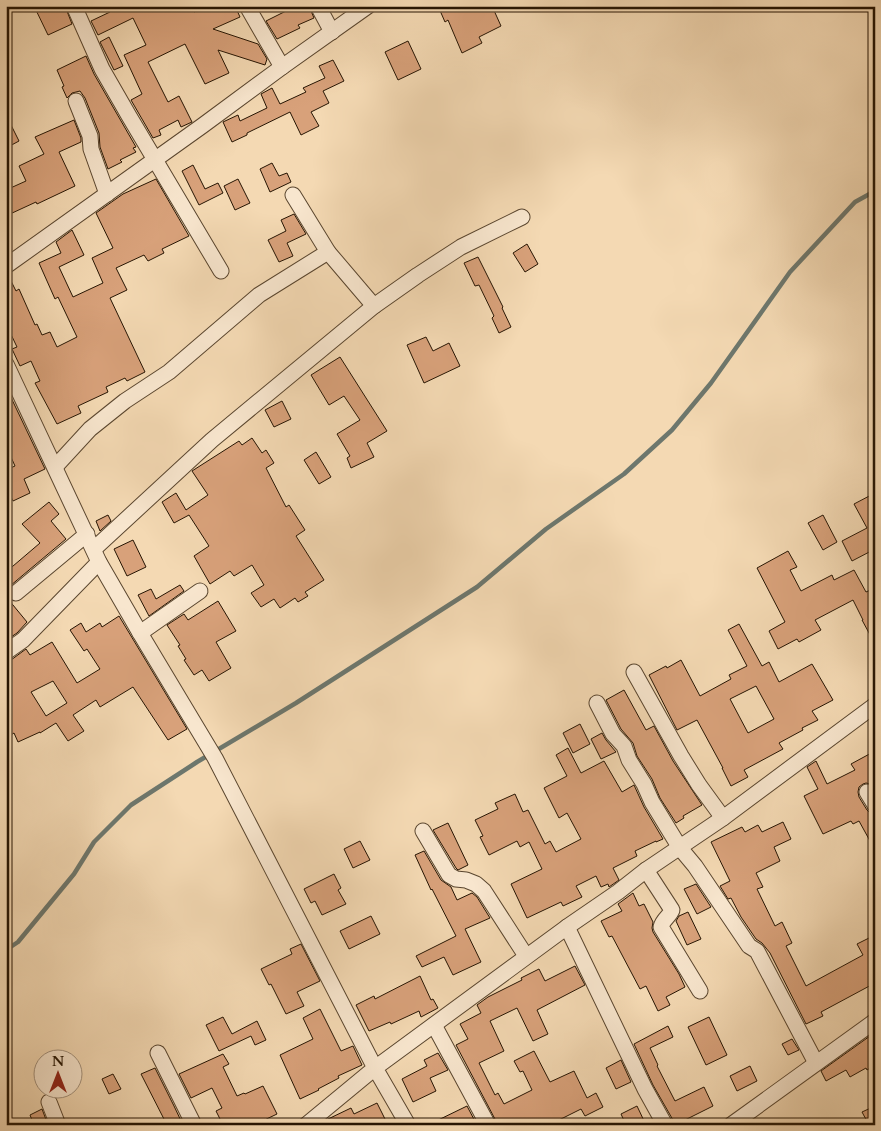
<svg xmlns="http://www.w3.org/2000/svg" width="881" height="1131" font-family="Cardo,serif">
  <style>
    .lines { fill: none; stroke-linecap: round; stroke-linejoin: round }
    .stream { stroke: #6d776d; stroke-width: 4.5 }
    .building { fill: #d8a17a; stroke: #261503; fill-rule: evenodd }
    .minor-casing { stroke: #5a462f; stroke-width: 17 }
    .minor { stroke: #f8e6ce; stroke-width: 15 }
  </style>
  <rect width="100%" height="100%" fill="#f4d9b3"/>
  <filter id="stains"><feTurbulence type="fractalNoise" baseFrequency=".004" numOctaves="4"/><feColorMatrix values="0 0 0 0 .2 0 0 0 0 .09 0 0 0 0 .02 0 0 0 .5 -.17"/></filter>
  <radialGradient id="worn" r=".72"><stop offset=".6" stop-color="#630" stop-opacity="0"/><stop offset="1" stop-color="#630" stop-opacity=".3"/></radialGradient>
  <g class="lines">
    <!-- stream -->
    <path class="stream" d="M6,950L18,942L74,874L94,842L131,805L197,762L296,703L477,587L546,529L624,474L672,430L711,383L790,272L855,202L875,191"/>
  </g>
  <!-- building -->
  <g class="building">
    <path d="M34,6H65L72,24L48,35Z"/>
    <path d="M107,6H191L194,12L207,6H235L240,17L213,29L258,44L267,59L265,65L218,50L229,73L205,84L185,44L148,62L168,102L179,96L192,122L181,127L178,120L159,130L161,135L153,138L131,100L142,94L124,55L146,45L133,18L98,35L91,21L110,12Z"/>
    <path d="M296,6H309L314,18L298,25L300,28L277,39L266,21Z"/>
    <path d="M438,6H492L501,26L479,37L482,43L462,53L448,20L445,22Z"/>
    <path d="M109,37L123,66L114,70L100,42Z"/>
    <path d="M408,41L421,69L398,80L385,52Z"/>
    <path d="M86,56L94,74L136,147L133,148L136,152L120,160L122,162L108,169L100,147L99,133L85,98L80,91L72,93L67,98L62,87L64,86L57,70Z"/>
    <path d="M333,60L344,81L323,91L329,103L311,112L319,126L301,135L290,112L247,133V135L232,142L223,122L238,115L240,121L267,108L261,94L272,88L280,104L306,92L303,88L325,78L319,66Z"/>
    <path d="M6,115L19,141L6,148Z"/>
    <path d="M74,120L81,138V142L59,152L75,186L37,204L36,202L10,214L6,207V190L26,181L19,166L44,154L35,137Z"/>
    <path d="M272,163L279,176L287,173L291,182L270,192L260,169Z"/>
    <path d="M193,165L205,189L218,183L223,193L199,205L182,171Z"/>
    <path d="M156,179L189,236L162,249L164,253L148,261L144,255L116,268L127,290L110,298L145,372L127,381L125,378L106,387L108,392L78,406L81,413L57,424L35,383L40,381L31,361L20,366L12,349L17,347L6,324V275H8L16,291L19,289L35,325L37,324L42,335L50,332L57,347L77,337L58,297L55,299L39,263L61,253L56,242L72,230L84,255L59,267L73,297L103,283L92,258L113,248L96,213L123,194Z"/>
    <path d="M238,179L250,203L235,210L224,186Z"/>
    <path d="M294,214L306,234L287,243L293,256L279,262L268,240L286,231L281,220Z"/>
    <path d="M527,244L538,264L525,272L513,253Z"/>
    <path d="M478,257L503,307L502,308L511,327L499,333L492,318L494,316L479,285L475,286L464,263Z"/>
    <path d="M426,337L433,351L449,343L460,366L424,383L407,345Z"/>
    <path d="M340,357L387,431L367,443L374,457L351,468L347,458L350,456L337,434L360,420L344,396L329,405L311,375Z"/>
    <path d="M6,387L45,469L24,479L30,493L13,501L6,487V470L15,466L6,446Z"/>
    <path d="M282,401L291,419L274,427L265,410Z"/>
    <path d="M252,438L262,453L266,450L274,463L266,468L286,507L289,505L305,530L296,536L324,580L305,592L308,596L298,602L295,598L280,608L274,599L261,607L251,593L264,585L252,565L234,576L230,571L210,584L194,556L209,546L189,515L174,523L162,502L176,493L186,510L208,495L192,471L239,441L242,445Z"/>
    <path d="M316,452L331,477L319,484L304,460Z"/>
    <path d="M875,493V549L852,561L842,541L867,528L854,504Z"/>
    <path d="M49,502L59,514L51,521L66,539L10,586L7,589V594L8,599L27,622L17,633L11,637L6,632V572L40,543L22,524Z"/>
    <path d="M108,515L111,521L100,531L96,521Z"/>
    <path d="M823,515L837,542L823,550L808,523Z"/>
    <path d="M133,540L146,567L127,576L114,549Z"/>
    <path d="M788,551L797,567L790,570L801,591L832,575L834,580L854,570L866,592L875,588V644L862,620H863L853,600L815,620L821,630L799,642L797,639L778,649L769,631L785,622L757,568Z"/>
    <path d="M180,585L184,591L149,616L138,595L151,589L156,599Z"/>
    <path d="M218,601L236,631L216,642L231,668L209,681L202,670L194,675L184,660L186,659L178,646L180,645L167,625L184,614L188,620Z"/>
    <path d="M119,616L187,729L168,740L133,687L100,707L96,700L73,715L84,731L68,741L56,723L40,733V732L18,742L14,733L6,738V661L11,660L26,649L30,655L52,642L77,683L100,669L87,649L84,651L70,630L81,623L86,632L100,623L102,627ZM53,681L67,703L46,716L31,692Z"/>
    <path d="M739,624L762,666L769,662L779,682L812,664L833,700L812,711L818,720L802,728L803,730L779,743L783,749L744,770L748,777L731,786L722,768H723L697,720L677,730L649,675L666,666L667,668L681,660L700,696L731,679L729,675L747,666L728,630ZM756,686L774,719L748,733L730,699Z"/>
    <path d="M624,690L646,730L654,726L673,761L702,805L683,816L684,818L676,823L660,798L652,779L637,756L633,743L621,729L606,700Z"/>
    <path d="M580,724L590,744L573,753L563,733Z"/>
    <path d="M602,733L606,740L616,752L601,759L591,739Z"/>
    <path d="M568,748L581,773L604,761L622,792L634,785L644,807L663,839L656,842V841L635,851L637,856L613,868L619,880L609,887L608,884L601,887L596,876L576,886L582,897L563,906L561,902L527,918L511,884L542,869L529,842L520,847L517,841L489,855L480,837L483,836L475,820L498,809L495,803L515,794L523,812L528,810L545,844L550,841L556,852L581,839L567,813L559,818L544,788L567,776L556,755Z"/>
    <path d="M875,751V787L871,784L866,783L863,784L859,787L858,792L859,797L867,810L870,813L875,814V850L859,821L853,824L851,821L823,834L804,796L818,789L807,767L816,761L827,784L855,770L851,764Z"/>
    <path d="M783,822L791,839L774,847L780,861L756,873L763,887L757,889L775,926L782,922L792,943L786,946L806,986L863,955L857,944L875,935V983L821,1012L823,1016L806,1024L770,953L762,943L756,939L741,917L731,898L728,899L720,886L730,881L711,842L742,827L745,832L758,825L762,832Z"/>
    <path d="M448,823L468,865L458,870L456,868L433,830Z"/>
    <path d="M360,841L370,860L353,868L344,849Z"/>
    <path d="M424,851L441,880L451,887L457,900L472,893L477,897L490,918L465,929L481,962L453,975L444,957L422,967L416,956L456,936L432,889L431,890L415,855Z"/>
    <path d="M334,874L341,888L338,890L346,904L322,915L315,901L311,903L304,889Z"/>
    <path d="M696,884L711,907L697,914L684,889Z"/>
    <path d="M633,893L639,906L644,904L653,922L652,928L653,932L679,974L685,987L666,997L670,1005L658,1011L646,986L640,989L612,936L609,937L601,921L622,911L618,904Z"/>
    <path d="M688,912L701,939L687,945L676,921L679,916Z"/>
    <path d="M371,916L380,934L349,949L340,931Z"/>
    <path d="M301,944L320,981L297,992L304,1006L286,1014L271,984L269,985L261,969L292,954L290,949Z"/>
    <path d="M575,966L585,985L537,1010L548,1034L533,1041L517,1008L490,1021L504,1051L479,1063L495,1095L498,1093L504,1104L532,1090L523,1071L520,1072L514,1061L534,1051L550,1082L574,1071L587,1098L596,1093L603,1107L585,1116L581,1109L549,1125H497L496,1121L456,1045L468,1039L460,1024L481,1013L477,1005L488,997L522,980L521,978L539,969L545,981Z"/>
    <path d="M420,976L431,1000L433,999L438,1008L421,1017L419,1011L391,1024L390,1022L369,1031L356,1005L374,996L375,999Z"/>
    <path d="M320,1009L341,1051L353,1046L362,1065L338,1076L339,1078L318,1089L319,1090L300,1099L280,1055L313,1039L303,1018Z"/>
    <path d="M223,1017L232,1034L257,1021L266,1040L255,1045L251,1036L219,1051L206,1025Z"/>
    <path d="M709,1017L727,1055L706,1065L688,1027Z"/>
    <path d="M668,1026L673,1037L650,1048L658,1065L657,1066L675,1101L704,1087L713,1106L683,1121L685,1125H674L673,1120L653,1085L634,1044Z"/>
    <path d="M870,1036L875,1046V1065L867,1070L866,1068L850,1077L846,1070L826,1081L821,1071Z"/>
    <path d="M792,1039L799,1050L788,1055L782,1044Z"/>
    <path d="M438,1053L448,1070L430,1078L436,1091L413,1102L402,1079L427,1066L424,1060Z"/>
    <path d="M223,1054L229,1064L223,1067L237,1096L244,1093L245,1094L263,1086L277,1114L254,1125H223L216,1111L222,1108L212,1088L191,1098L179,1074Z"/>
    <path d="M621,1060L631,1082L616,1089L606,1068Z"/>
    <path d="M750,1066L757,1081L737,1091L730,1076Z"/>
    <path d="M155,1068L174,1106L183,1125H167L141,1074Z"/>
    <path d="M113,1074L121,1089L109,1094L102,1079Z"/>
    <path d="M377,1103L388,1125H321L326,1120L351,1108L354,1114Z"/>
    <path d="M467,1106L477,1125H428Z"/>
    <path d="M637,1106L646,1125H626L621,1114Z"/>
    <path d="M875,1106V1125H869L862,1112Z"/>
    <path d="M42,1109L48,1125H34L30,1115Z"/>
  </g>
  <g class="lines">
    <defs>
      <g id="minor">
        <path d="M74,6L102,69L129,116L221,271"/>
        <path d="M247,6L282,67"/>
        <path d="M318,6L332,32"/>
        <path d="M76,101L90,136L91,149L107,194"/>
        <path d="M293,195L328,252L374,306"/>
        <path d="M6,266L202,126L282,67L368,6"/>
        <path d="M6,364L99,562L140,633L215,758L375,1068L306,1125"/>
        <path d="M55,467L90,429L125,401L169,372L259,295L328,252"/>
        <path d="M94,549L212,440L374,306L418,275L461,247L522,217"/>
        <path d="M16,593L87,534"/>
        <path d="M140,633L200,591"/>
        <path d="M6,652L23,640L99,562"/>
        <path d="M634,672L681,756L699,785L723,818"/>
        <path d="M597,703L613,734L624,746L629,760L644,784L652,802L680,848L695,866L749,946L757,951L816,1063"/>
        <path d="M867,792L875,805"/>
        <path d="M423,831L449,875L456,879L466,880L476,884L484,891L526,956"/>
        <path d="M646,870L672,910C670,916 663,919 661,927L700,991"/>
        <path d="M567,927L645,1089L665,1125"/>
        <path d="M434,1025L488,1125"/>
        <path d="M158,1053L194,1125"/>
        <path d="M49,1102L58,1125"/>
        <path d="M408,1125L375,1068L567,927L618,892L646,870L723,818L875,705"/>
        <path d="M731,1125L875,1021"/>
      </g>
    </defs>
    <!-- minor casing -->
    <use href="#minor" class="minor-casing"/>
    <!-- minor -->
    <use href="#minor" class="minor"/>
  </g>
  <!-- margin -->
  <rect width="881" height="1131" fill="none" stroke="#f4d9b3" stroke-width="25"/>
  <rect x="8" y="8" width="866" height="1116" fill="none" stroke="#261503" stroke-width="2.5"/>
  <rect x="12" y="12" width="856" height="1106" fill="none" stroke="#261503"/>
  <!-- north arrow -->
  <g transform="translate(58 1074)"><circle r="24" fill="#f8e6ce" stroke="#a4927d"/>
  <path d="M0-4L9 19L0 12L-9 19Z" fill="#8f2418"/>
  <text y="-8" font-size="14" font-weight="bold" text-anchor="middle" fill="#261503">N</text>
  </g>
  <rect width="100%" height="100%" filter="url(#stains)"/>
  <rect width="100%" height="100%" fill="url(#worn)"/>
</svg>
